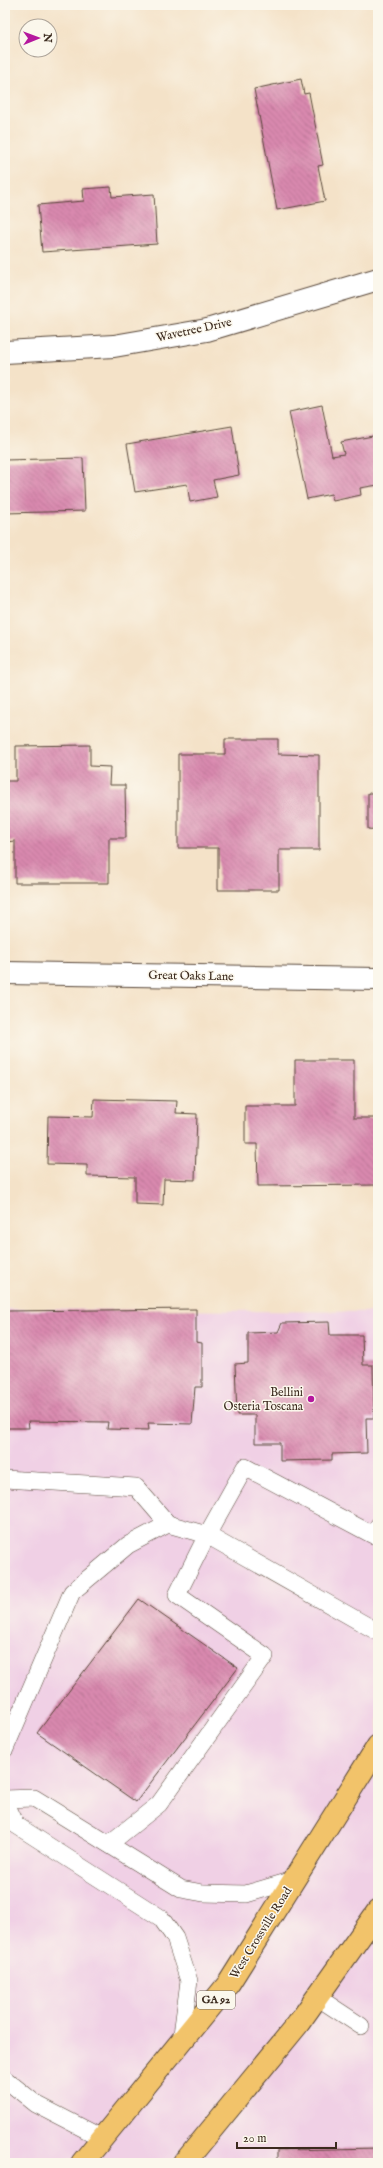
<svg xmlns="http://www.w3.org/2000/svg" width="383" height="2168" font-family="'IM FELL English',serif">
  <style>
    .built { fill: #f0d0e5 }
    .building { fill: url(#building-back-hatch) }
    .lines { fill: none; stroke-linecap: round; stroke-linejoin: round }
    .lane-casing { stroke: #574638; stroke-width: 18 }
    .street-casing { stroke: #574638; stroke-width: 24 }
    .primary-casing { stroke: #574638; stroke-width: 24 }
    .lane { stroke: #fff; stroke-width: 17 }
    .street { stroke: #fff; stroke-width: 22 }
    .primary { stroke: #f2c36a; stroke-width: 22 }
    .poi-dot { fill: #b5179e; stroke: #fbf7ec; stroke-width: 1.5 }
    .labels { text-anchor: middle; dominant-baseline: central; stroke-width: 3; stroke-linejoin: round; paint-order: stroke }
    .shield { fill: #fbf7ec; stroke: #75685c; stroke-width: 1 }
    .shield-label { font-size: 11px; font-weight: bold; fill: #3b2a1e }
    .street-label { font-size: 12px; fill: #3b2a1e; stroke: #fbf7ec }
    .poi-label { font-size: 12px; fill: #3b2a1e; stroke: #fbf7ec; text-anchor: end }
  </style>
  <defs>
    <pattern id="building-back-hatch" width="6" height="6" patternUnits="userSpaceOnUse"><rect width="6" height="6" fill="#d989af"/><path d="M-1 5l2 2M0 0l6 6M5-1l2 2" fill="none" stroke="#b1708e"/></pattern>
  </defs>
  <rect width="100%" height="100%" fill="#fbf7ec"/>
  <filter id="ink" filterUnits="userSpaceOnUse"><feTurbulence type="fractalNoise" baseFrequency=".025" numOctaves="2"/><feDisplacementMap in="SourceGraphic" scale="8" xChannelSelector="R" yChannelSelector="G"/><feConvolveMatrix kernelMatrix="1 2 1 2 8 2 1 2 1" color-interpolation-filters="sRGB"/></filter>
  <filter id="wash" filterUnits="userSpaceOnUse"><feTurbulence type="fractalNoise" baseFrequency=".012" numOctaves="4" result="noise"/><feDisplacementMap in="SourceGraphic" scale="16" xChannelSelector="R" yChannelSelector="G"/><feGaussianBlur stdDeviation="0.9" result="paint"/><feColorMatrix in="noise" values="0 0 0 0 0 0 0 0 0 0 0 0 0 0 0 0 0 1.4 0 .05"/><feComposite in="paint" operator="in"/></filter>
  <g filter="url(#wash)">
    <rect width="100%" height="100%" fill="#f4e2c8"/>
    <!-- built -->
    <path class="built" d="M5,1309L378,1312V2163H5Z"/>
    <g id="blocks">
      <!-- building -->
      <g class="building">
        <path d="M301,79L304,94L309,93L323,165L318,166L325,201L277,210L254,89Z"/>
        <path d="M111,187L112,197L154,194L157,244L42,252L38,205L84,201L83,189Z"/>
        <path d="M322,405L332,456L344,454L341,442L378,435V485L360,488L361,495L333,501L331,494L307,499L289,412Z"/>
        <path d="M232,426L239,475L213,480L217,497L190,502L187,484L135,492L127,444Z"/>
        <path d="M83,458L85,511L5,513V460Z"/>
        <path d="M225,739H278V754L319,755V850H279V890H218V848H178V754H225Z"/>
        <path d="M90,745V766L110,767L109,785H125L126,838H109V883H15V841L5,842V781H16V746Z"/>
        <path d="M368,793H378V830L368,829Z"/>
        <path d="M295,1060H354V1118H378V1185L258,1186L257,1144H245V1106H295Z"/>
        <path d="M94,1099L177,1101L176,1113L197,1114L195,1180L164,1179L163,1205L135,1204V1177L87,1176V1165L47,1164L48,1116L93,1117Z"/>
        <path d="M196,1309V1342L202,1343V1387H195L192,1424L148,1423L149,1430L107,1429L108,1422L28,1421L29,1428H5V1311Z"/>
        <path d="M329,1322L330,1335H362L363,1365H373L374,1418H366L367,1453L332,1454V1460L280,1461V1443H255V1415H237L235,1364L248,1363V1333L278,1332L282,1323Z"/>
        <path d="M139,1599L238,1668L136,1802L37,1733Z"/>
        <path d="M378,2148V2163H277V2150Z"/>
      </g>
    </g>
  </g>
  <g filter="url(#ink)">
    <use href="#blocks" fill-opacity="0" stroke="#574638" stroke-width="1"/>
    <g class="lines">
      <defs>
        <g id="lane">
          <path d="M5,1479L136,1487L168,1524"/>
          <path d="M5,1749L72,1592L128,1545L168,1524L207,1535L378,1632"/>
          <path d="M5,1799L34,1798L181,1889L203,1893L246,1894L294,1880"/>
          <path d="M5,1801L16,1825L161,1918L175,1938L189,1981L181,2042"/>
          <path d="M109,1844L159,1804L265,1656L177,1595L207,1535L245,1467L373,1535L378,1526"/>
          <path d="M317,1997L361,2026"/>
          <path d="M5,2079L36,2104L102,2138"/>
        </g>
        <g id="street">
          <path d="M5,352L114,346L207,330L378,279"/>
          <path d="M5,973L378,979"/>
        </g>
        <g id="primary">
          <path d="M82,2163L229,1983L378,1746"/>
          <path d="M184,2163L298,2024L378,1911"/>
        </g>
      </defs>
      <!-- lane casing -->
      <use href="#lane" class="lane-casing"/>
      <!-- street casing -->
      <use href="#street" class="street-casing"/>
      <!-- primary casing -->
      <use href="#primary" class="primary-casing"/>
      <!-- lane -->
      <use href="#lane" class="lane"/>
      <!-- street -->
      <use href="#street" class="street"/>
      <!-- primary -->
      <use href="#primary" class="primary"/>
    </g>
  </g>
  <!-- markers -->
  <circle class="poi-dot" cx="311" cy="1399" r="4"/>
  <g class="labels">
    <!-- shield labels -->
    <rect class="shield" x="197" y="1991" width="38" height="18" rx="3"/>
    <g class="shield-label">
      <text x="216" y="2000">GA 92</text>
    </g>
    <!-- street labels -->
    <g class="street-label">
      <text transform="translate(194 330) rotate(-12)">Wavetree Drive</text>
      <text transform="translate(191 976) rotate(1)">Great Oaks Lane</text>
      <text transform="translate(261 1933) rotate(-58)">West Crossville Road</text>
    </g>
    <!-- poi labels -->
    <g class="poi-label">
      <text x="303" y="1392">Bellini<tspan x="303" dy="14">Osteria Toscana</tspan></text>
    </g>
  </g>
  <!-- margin -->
  <rect width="383" height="2168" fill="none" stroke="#fbf7ec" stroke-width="20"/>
  <!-- north arrow -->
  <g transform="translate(38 38) rotate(89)"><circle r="19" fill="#fbf7ec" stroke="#aea59a"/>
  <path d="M0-3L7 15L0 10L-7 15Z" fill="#b5179e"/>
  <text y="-6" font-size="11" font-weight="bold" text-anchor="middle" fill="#3b2a1e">N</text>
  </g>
  <!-- scale -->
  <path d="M237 2142v6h99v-6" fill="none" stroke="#3b2a1e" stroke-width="2"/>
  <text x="243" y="2142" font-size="12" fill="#3b2a1e" stroke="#fbf7ec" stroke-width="3" paint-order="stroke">20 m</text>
</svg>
